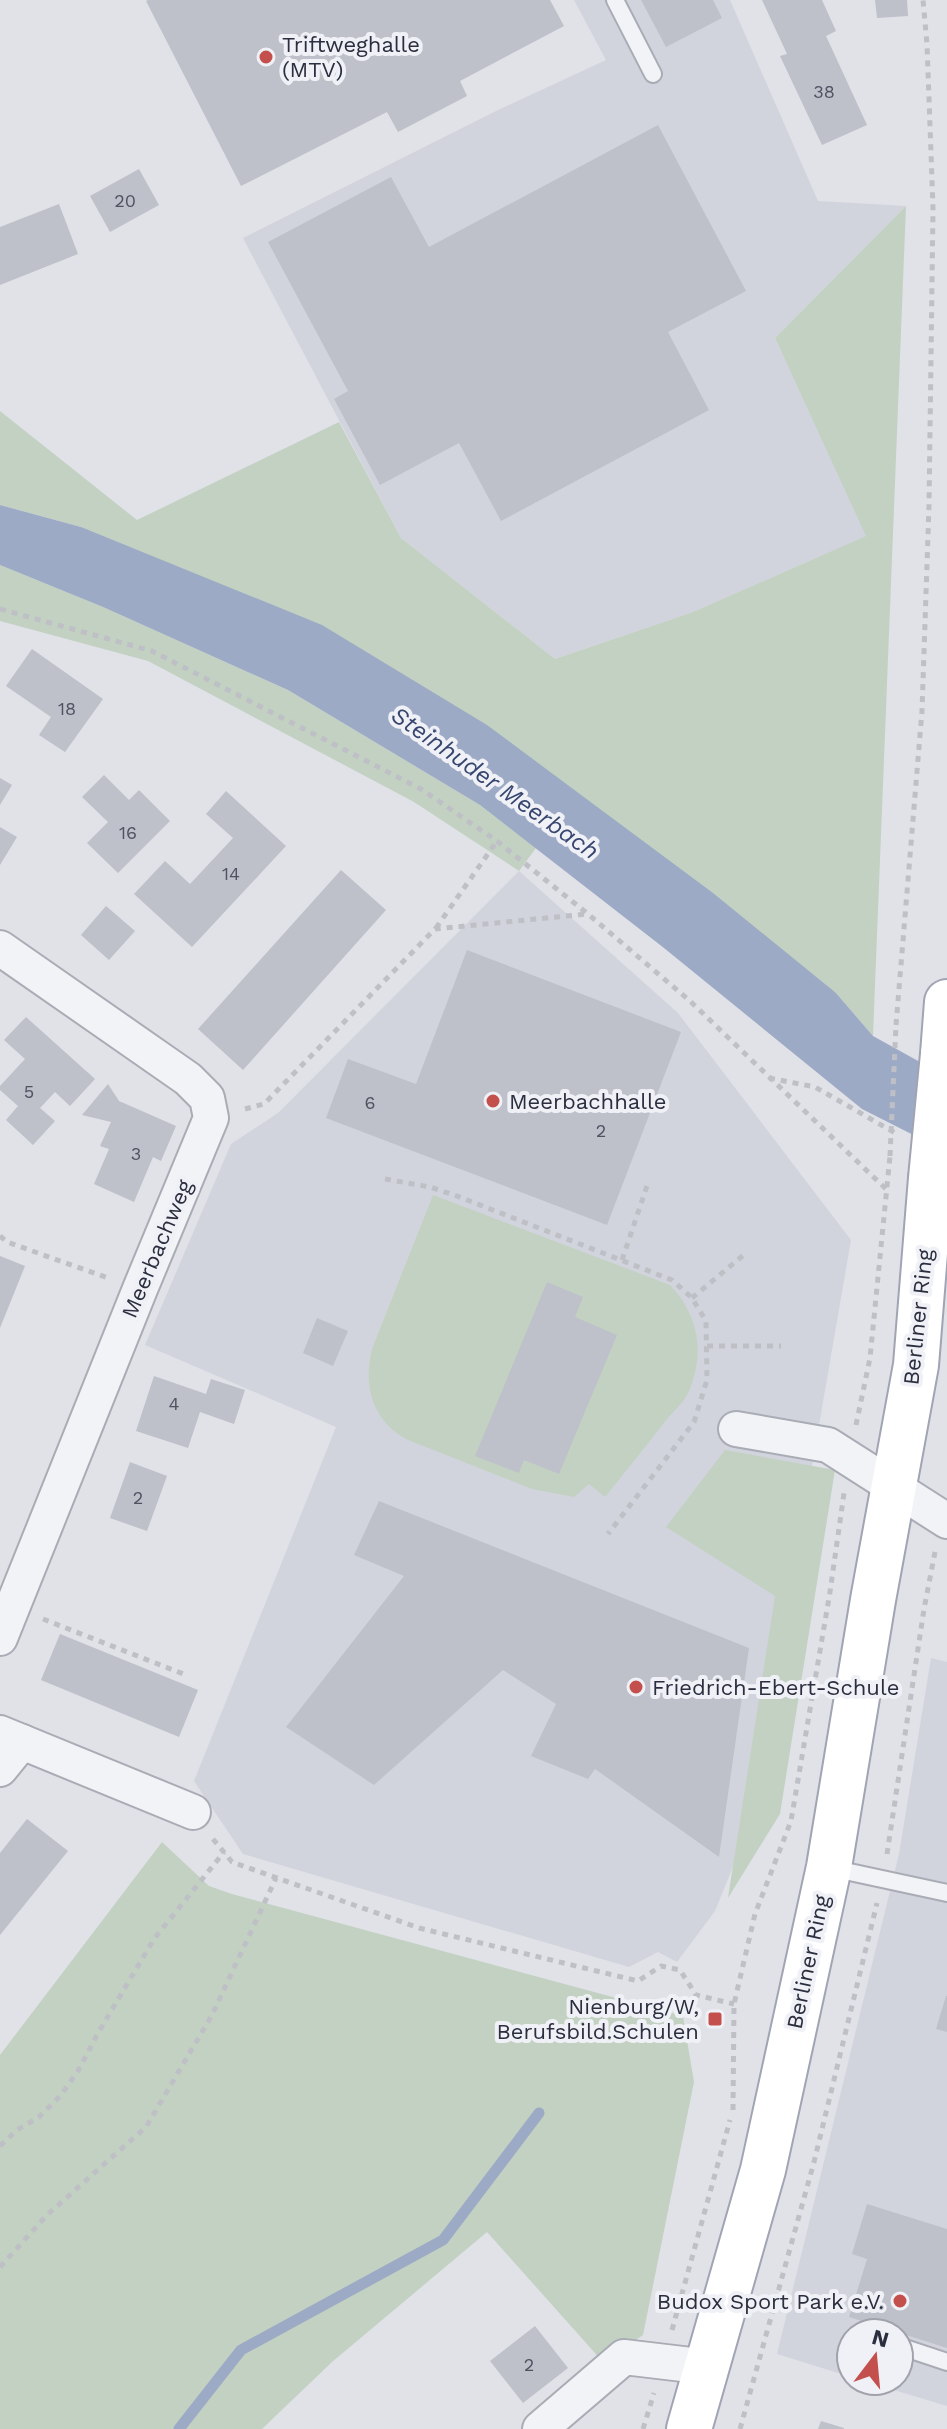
<svg xmlns="http://www.w3.org/2000/svg" width="947" height="2429" font-family="'Work Sans',sans-serif">
  <style>
    .built { fill: #d2d4dd }
    .green { fill: #c3d1c2 }
    .water { fill: #9daac5 }
    .lines { fill: none; stroke-linecap: round; stroke-linejoin: round }
    .stream { stroke: #9daac5; stroke-width: 11 }
    .building { fill: #bec0ca }
    .lane-casing { stroke: #a9acb5; stroke-width: 20 }
    .street-casing { stroke: #a9acb5; stroke-width: 38 }
    .primary-casing { stroke: #a0a4b3; stroke-width: 48 }
    .path { stroke: #bec0c6; stroke-width: 5; stroke-dasharray: 6 6; stroke-linecap: butt }
    .lane { stroke: #f2f3f6; stroke-width: 16 }
    .street { stroke: #f2f3f6; stroke-width: 34 }
    .primary { stroke: #fff; stroke-width: 44 }
    .primary-bridge-casing { stroke: #a0a4b3; stroke-width: 48; stroke-linecap: butt }
    .path-bridge { stroke: #bec0c6; stroke-width: 5; stroke-dasharray: 6 6; stroke-linecap: butt }
    .primary-bridge { stroke: #fff; stroke-width: 44 }
    .poi-dot { fill: #c4504d; stroke: #eff1f6; stroke-width: 3 }
    .labels { text-anchor: middle; dominant-baseline: central; stroke-width: 8; stroke-linejoin: round; paint-order: stroke }
    .number-label { font-size: 18px; fill: #4f5261 }
    .poi-label { font-size: 22px; fill: #2a2e3e; stroke: #eff1f6; text-anchor: start }
    .street-label { font-size: 22px; fill: #2a2e3e; stroke: #eff1f6 }
    .water-label { font-size: 24px; font-style: italic; fill: #37466f; stroke: #eff1f6 }
  </style>
  <rect width="100%" height="100%" fill="#e0e2e8"/>
  <!-- built -->
  <g class="built">
    <path d="M574,0H730L818,201L906,206L775,338L867,536L693,612L555,659L401,538L243,238L494,112L606,60Z"/>
    <path d="M519,871L678,1013L851,1240L750,1825L715,1911L677,1962L658,1952L629,1967L243,1854L194,1781L336,1427L145,1345L231,1144L278,1113Z"/>
    <path d="M931,1658L947,1662V2406L864,2381H899V2333H851V2377L777,2354L899,1854Z"/>
  </g>
  <!-- green -->
  <g class="green">
    <path d="M906,206L873,1036L836,993L81,527L0,505V411L137,520L339,422L401,538L555,659L693,612L866,536L775,338Z"/>
    <path d="M0,565L103,607L288,690L480,805L536,848L519,871L414,802L148,661L0,621Z"/>
    <path d="M433,1195L670,1285C698,1314 705,1351 690,1389C686,1400 675,1410 667,1419C647,1445 626,1471 605,1497L589,1484L574,1497L532,1489L408,1440C372,1421 363,1386 372,1349Z"/>
    <path d="M725,1450L835,1470L780,1814L728,1898L775,1596L666,1527Z"/>
    <path d="M162,1842L209,1886L232,1894L683,2016L694,2082L643,2335L603,2362L487,2232L332,2362L262,2429H0V2055Z"/>
  </g>
  <!-- water -->
  <path class="water" d="M0,505L81,527L322,625L487,725L713,893L836,993L873,1036L947,1077V1152L862,1109L664,948L480,805L288,690L103,607L0,565Z"/>
  <g class="lines">
    <!-- stream -->
    <path class="stream" d="M179,2429L241,2350L443,2240L539,2113"/>
  </g>
  <!-- building -->
  <g class="building">
    <path d="M148,0H550L564,26L460,81L467,96L398,132L387,112L241,186L146,1Z"/>
    <path d="M641,0H713L722,18L666,47Z"/>
    <path d="M762,0H822L836,31L826,36L867,125L822,145L780,56L787,54Z"/>
    <path d="M875,0H907L908,16L877,18Z"/>
    <path d="M658,125L746,291L668,332L709,410L501,521L459,443L380,485L334,399L348,391L268,242L391,177L429,247Z"/>
    <path d="M139,169L159,205L110,232L90,196Z"/>
    <path d="M59,204L78,254L0,285V227Z"/>
    <path d="M32,649L103,699L65,752L39,735L51,717L6,686Z"/>
    <path d="M104,775L129,800L139,790L170,821L118,873L87,843L108,822L82,797Z"/>
    <path d="M0,778L12,785L0,805Z"/>
    <path d="M226,791L286,846L192,947L134,894L165,861L190,884L233,838L206,814Z"/>
    <path d="M0,827L17,837L0,865Z"/>
    <path d="M341,870L386,910L243,1070L198,1029Z"/>
    <path d="M106,906L135,931L109,960L81,935Z"/>
    <path d="M467,950L681,1032L607,1225L326,1118L348,1059L416,1084Z"/>
    <path d="M26,1017L95,1079L70,1106L55,1092L40,1108L55,1121L33,1145L6,1120L18,1106L0,1090V1086L25,1059L4,1040Z"/>
    <path d="M108,1084L119,1101L176,1126L161,1161L153,1157L134,1202L94,1184L109,1149L100,1146L111,1122L82,1115Z"/>
    <path d="M0,1256L25,1266L0,1328Z"/>
    <path d="M547,1282L583,1297L575,1317L617,1335L559,1474L524,1460L519,1473L475,1456Z"/>
    <path d="M317,1318L348,1331L333,1366L303,1353Z"/>
    <path d="M154,1376L206,1394L211,1379L245,1390L234,1424L200,1412L188,1448L136,1431Z"/>
    <path d="M130,1462L167,1476L147,1531L110,1518Z"/>
    <path d="M379,1501L749,1648L719,1857L595,1769L588,1779L531,1756L556,1704L503,1670L374,1785L286,1727L404,1576L354,1555Z"/>
    <path d="M60,1634L198,1690L179,1737L41,1680Z"/>
    <path d="M27,1819L68,1851L0,1935V1853Z"/>
    <path d="M946,1996H947V2032L936,2029Z"/>
    <path d="M867,2204L947,2229V2348L849,2317L867,2259L852,2254Z"/>
    <path d="M535,2326L568,2368L523,2403L490,2361Z"/>
    <path d="M821,2421L844,2428V2429H818Z"/>
  </g>
  <g class="lines">
    <defs>
      <g id="lane">
        <path d="M615,0L653,74"/>
        <path d="M831,1868L947,1893"/>
        <path d="M899,2346L947,2362"/>
      </g>
      <g id="street">
        <path d="M0,948L188,1079L207,1098L211,1118L140,1289L0,1638"/>
        <path d="M736,1429L828,1445L947,1521"/>
        <path d="M0,1733L193,1812"/>
        <path d="M0,1769L22,1742"/>
        <path d="M540,2429L624,2357L708,2367"/>
      </g>
      <g id="primary">
        <path d="M943,1054L947,1002"/>
        <path d="M689,2429L763,2170L829,1867L873,1600L916,1365L931,1178"/>
      </g>
    </defs>
    <!-- lane casing -->
    <use href="#lane" class="lane-casing"/>
    <!-- street casing -->
    <use href="#street" class="street-casing"/>
    <!-- primary casing -->
    <use href="#primary" class="primary-casing"/>
    <!-- path -->
    <g class="path">
      <path d="M0,609L152,651L421,789L497,841L588,914L690,1001L886,1189"/>
      <path d="M436,928L497,841"/>
      <path d="M896,1025L922,711L929,506L933,208L927,44L923,0"/>
      <path d="M769,1078L815,1087L897,1134"/>
      <path d="M245,1109L264,1104L435,929L587,914"/>
      <path d="M385,1179L430,1187L457,1196L672,1280L692,1298L706,1321L707,1380L694,1422L608,1534"/>
      <path d="M0,1236L7,1242L108,1278"/>
      <path d="M622,1260L648,1183"/>
      <path d="M692,1298L746,1253"/>
      <path d="M707,1346H781"/>
      <path d="M856,1425L870,1358L890,1156"/>
      <path d="M43,1619L186,1675"/>
      <path d="M213,1839L232,1862L419,1928L638,1981L661,1966L680,1970L696,1995L734,2004"/>
      <path d="M887,1854L924,1609L935,1552"/>
      <path d="M733,2110L734,2004L755,1914L791,1821L830,1592L844,1493"/>
      <path d="M0,2146L17,2130L39,2117L61,2095L78,2071L98,2033L154,1939L224,1852"/>
      <path d="M0,2267L47,2215L146,2127L212,2015L276,1878"/>
      <path d="M672,2330L730,2120"/>
      <path d="M643,2429L654,2393"/>
      <path d="M740,2429L814,2162L877,1903"/>
    </g>
    <!-- lane -->
    <use href="#lane" class="lane"/>
    <!-- street -->
    <use href="#street" class="street"/>
    <!-- primary -->
    <use href="#primary" class="primary"/>
    <defs>
      <path id="primary-bridge" d="M931,1178L943,1054"/>
    </defs>
    <!-- primary-bridge casing -->
    <use href="#primary-bridge" class="primary-bridge-casing"/>
    <!-- path-bridge -->
    <path class="path-bridge" d="M890,1156L896,1025"/>
    <!-- primary-bridge -->
    <use href="#primary-bridge" class="primary-bridge"/>
  </g>
  <!-- markers -->
  <g class="poi-dot">
    <circle cx="266" cy="57" r="8"/>
    <circle cx="493" cy="1101" r="8"/>
    <circle cx="636" cy="1687" r="8"/>
    <rect x="707" y="2011" width="16" height="16" rx="4"/>
    <circle cx="900" cy="2301" r="8"/>
  </g>
  <g class="labels">
    <!-- number labels -->
    <g class="number-label">
      <text x="824" y="91">38</text>
      <text x="125" y="200">20</text>
      <text x="67" y="708">18</text>
      <text x="128" y="832">16</text>
      <text x="231" y="873">14</text>
      <text x="29" y="1091">5</text>
      <text x="370" y="1102">6</text>
      <text x="601" y="1130">2</text>
      <text x="136" y="1153">3</text>
      <text x="174" y="1403">4</text>
      <text x="138" y="1497">2</text>
      <text x="529" y="2364">2</text>
    </g>
    <!-- poi labels -->
    <g class="poi-label">
      <text x="282" y="44">Triftweghalle<tspan x="282" dy="25">(MTV)</tspan></text>
      <text x="509" y="1101">Meerbachhalle</text>
      <text x="652" y="1687">Friedrich-Ebert-Schule</text>
      <text x="699" y="2006" text-anchor="end">Nienburg/W,<tspan x="699" dy="25">Berufsbild.Schulen</tspan></text>
      <text x="884" y="2301" text-anchor="end">Budox Sport Park e.V.</text>
    </g>
    <!-- street labels -->
    <g class="street-label">
      <text transform="translate(157 1249) rotate(-67)">Meerbachweg</text>
      <text transform="translate(918 1317) rotate(-84)">Berliner Ring</text>
      <text transform="translate(808 1962) rotate(-78)">Berliner Ring</text>
    </g>
    <!-- water labels -->
    <g class="water-label">
      <text transform="translate(495 783) rotate(35)">Steinhuder Meerbach</text>
    </g>
  </g>
  <!-- north arrow -->
  <g transform="translate(875 2357) rotate(16)"><circle r="38" fill="#eff1f6" stroke="#a0a3ac" stroke-width="2"/>
  <path d="M0-6L14 30L0 20L-14 30Z" fill="#c4504d"/>
  <text y="-12" font-size="22" font-weight="bold" text-anchor="middle" fill="#2a2e3e">N</text>
  </g>
</svg>
